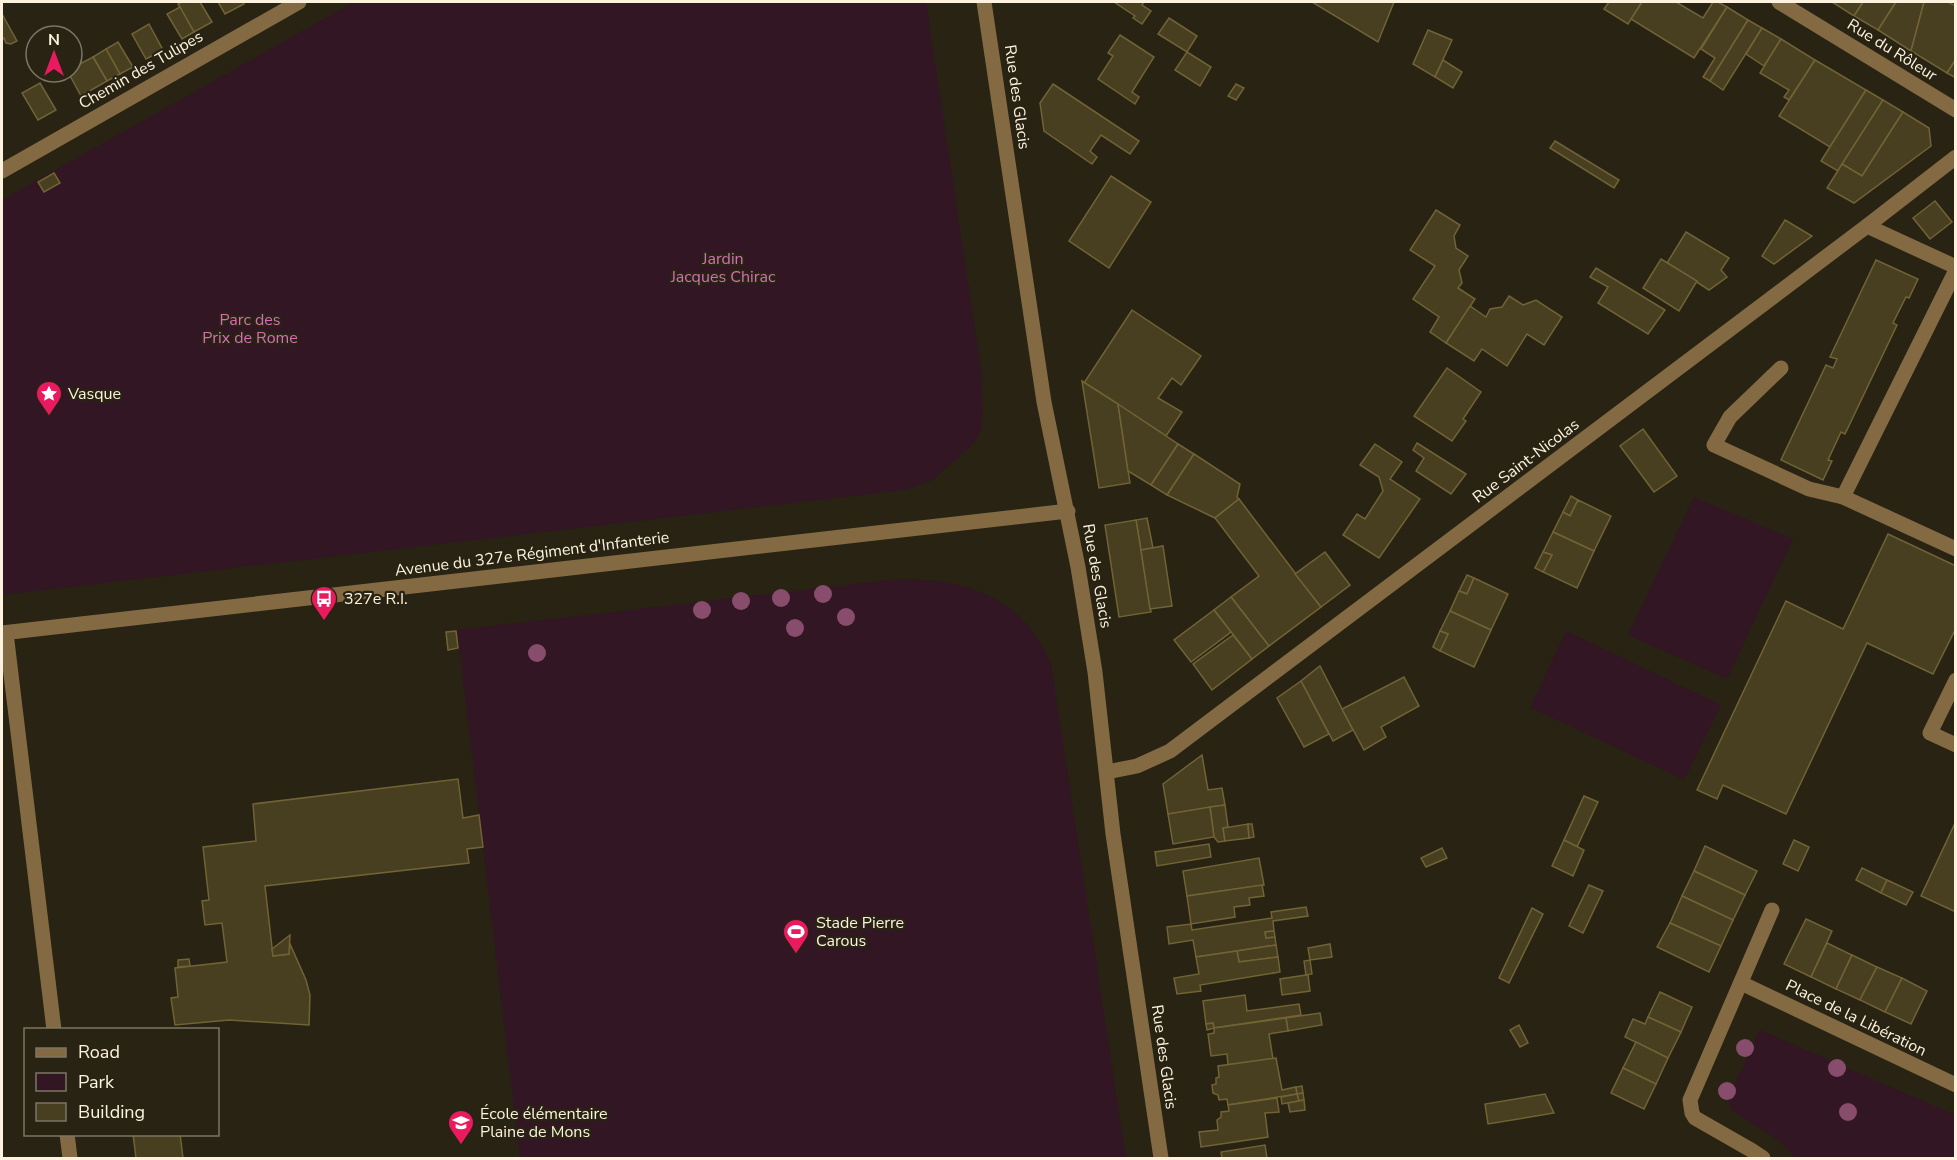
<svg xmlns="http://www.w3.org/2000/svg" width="1957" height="1160" font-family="'Nunito Sans',sans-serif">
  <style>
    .green { fill: #321623 }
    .building { fill: #473f20; stroke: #716335; stroke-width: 1.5 }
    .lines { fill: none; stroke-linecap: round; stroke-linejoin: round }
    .minor { stroke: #836a42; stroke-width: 15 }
    .tree { fill: #884c6c }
    .labels { text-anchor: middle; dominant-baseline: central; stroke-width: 4.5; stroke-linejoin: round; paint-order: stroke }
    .street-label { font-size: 16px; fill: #fcf2dd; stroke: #282313 }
    .park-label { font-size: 16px; fill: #d76eb5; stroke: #282313 }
    .poi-label { font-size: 16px; fill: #fcf2dd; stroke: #282313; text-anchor: start }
  </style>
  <rect width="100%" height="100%" fill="#282313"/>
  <!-- green -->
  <g class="green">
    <path d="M354,2H926L981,369L983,414L981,431L974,443L933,480L905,490L2,595V200Z"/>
    <path d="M1694,497L1793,539L1727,679L1628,635Z"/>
    <path d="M897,579C948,578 1005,590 1035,635C1041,644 1046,654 1051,664L1126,1158H520L457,630Z"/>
    <path d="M1566,631L1721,705L1684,780L1530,707Z"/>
    <path d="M1760,1030L1955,1115V1158H1795L1780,1141L1731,1110L1728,1099Z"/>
  </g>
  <!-- building -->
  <g class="building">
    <path d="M182,2H200L212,22L194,32L178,4Z"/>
    <path d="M218,2H243L244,4L225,14Z"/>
    <path d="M1114,2H1144L1142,5L1151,11L1142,24L1133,18L1135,16Z"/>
    <path d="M1312,2H1394L1378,42Z"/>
    <path d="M1609,2H1642L1628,24L1604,9Z"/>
    <path d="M1642,2H1676L1703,18L1713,2H1718L1727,7L1694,58L1631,19Z"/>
    <path d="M1832,2H1863L1854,16Z"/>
    <path d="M1863,2H1896L1878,30L1854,16Z"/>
    <path d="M1896,2H1924L1911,51L1878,30Z"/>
    <path d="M1924,2H1948L1956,6V59L1947,73L1911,51Z"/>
    <path d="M180,7L194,32L182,39L167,14Z"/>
    <path d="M1727,7L1748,20L1710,81L1703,77L1715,58L1701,49Z"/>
    <path d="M2,14L17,41L11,44L6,43L4,38L2,40Z"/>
    <path d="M1169,18L1197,36L1187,52L1158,34Z"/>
    <path d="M1748,20L1762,28L1723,90L1710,81Z"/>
    <path d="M149,24L163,50L146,59L132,34Z"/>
    <path d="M1762,28L1781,39L1764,66L1746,54Z"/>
    <path d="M1428,30L1452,40L1435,77L1413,64Z"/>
    <path d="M1120,35L1154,57L1132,92L1139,97L1135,104L1098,79L1113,56L1108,53Z"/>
    <path d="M1781,39L1815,60L1789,100L1784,97L1789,90L1760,73Z"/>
    <path d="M118,42L133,67L120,74L106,49Z"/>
    <path d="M106,49L120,74L107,81L93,57Z"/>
    <path d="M1187,52L1211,67L1200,86L1175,70Z"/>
    <path d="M93,57L107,81L81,96L68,72H72V68Z"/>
    <path d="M1956,59V78L1947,73Z"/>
    <path d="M1443,60L1462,72L1453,88L1435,77Z"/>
    <path d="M1815,60L1866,90L1830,147L1779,116Z"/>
    <path d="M40,83L56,110L38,120L22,93Z"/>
    <path d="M1053,84L1139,141L1130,154L1101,135L1090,151L1097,157L1092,164L1044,131L1040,103Z"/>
    <path d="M1236,84L1244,88L1236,100L1228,96Z"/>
    <path d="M1866,90L1883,100L1838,171L1821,161Z"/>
    <path d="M1883,100L1903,112L1862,176L1842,164Z"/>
    <path d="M1903,112L1929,128L1931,146L1854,203L1827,188L1842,164L1862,176Z"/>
    <path d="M1555,141L1619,180L1614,188L1550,148Z"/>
    <path d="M54,173L60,183L44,192L38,182Z"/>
    <path d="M1111,176L1151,202L1109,268L1069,241Z"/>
    <path d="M1935,201L1952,222L1930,239L1913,218Z"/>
    <path d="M1436,210L1460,225L1454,236L1456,248L1468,256L1459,270L1462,283L1458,288L1475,299L1446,343L1430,332L1439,317L1413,299L1435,266L1410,250Z"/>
    <path d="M1785,220L1812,236L1774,264L1762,256Z"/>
    <path d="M1686,232L1729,258L1721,270L1727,277L1709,290L1667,263Z"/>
    <path d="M1661,259L1697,281L1679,311L1643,288Z"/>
    <path d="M1876,260L1918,279L1909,298L1906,297L1893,323L1897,325L1845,434L1841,432L1828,460L1832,461L1823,480L1781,460L1826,365L1833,368L1837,359L1830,357Z"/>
    <path d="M1596,268L1665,310L1648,334L1598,303L1608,287L1590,277Z"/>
    <path d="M1509,296L1523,305L1536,300L1562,317L1544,345L1527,334L1507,366L1482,349L1474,361L1446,343L1470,306L1486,317L1490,309L1502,307Z"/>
    <path d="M1132,310L1201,356L1181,385L1172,378L1158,398L1182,412L1166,436L1084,383Z"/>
    <path d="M1447,368L1481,392L1463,419L1466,421L1452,441L1414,416Z"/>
    <path d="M1082,381L1118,404L1130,483L1099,488Z"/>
    <path d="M1118,404L1178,444L1151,485L1128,471Z"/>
    <path d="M1643,429L1677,476L1654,492L1620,446Z"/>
    <path d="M1417,443L1466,474L1451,494L1416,471L1424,458L1413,450Z"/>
    <path d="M1178,444L1194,454L1167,495L1151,485Z"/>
    <path d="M1375,444L1402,462L1390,479L1420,499L1379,558L1343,535L1357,514L1365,519L1383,491L1379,477L1360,465Z"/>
    <path d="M1194,454L1240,484L1237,497L1239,499L1215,518L1167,495Z"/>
    <path d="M1571,496L1578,500L1570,516L1563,512Z"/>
    <path d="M1239,499L1321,607L1269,646L1231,597L1259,576L1215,518Z"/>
    <path d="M1578,500L1611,516L1594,551L1553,532L1563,512L1570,516Z"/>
    <path d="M1147,518L1153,548L1141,550L1136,520Z"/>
    <path d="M1136,520L1151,612L1119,617L1105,525Z"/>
    <path d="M1553,532L1594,551L1577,588L1543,572L1552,555L1543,552Z"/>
    <path d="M1888,534L1956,566V628L1933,674L1867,643L1786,814L1723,785L1717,799L1697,790L1786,601L1843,629Z"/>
    <path d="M1163,546L1172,606L1150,609L1141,550Z"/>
    <path d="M1325,552L1350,585L1321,607L1295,574Z"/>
    <path d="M1543,552L1552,555L1543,572L1535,568Z"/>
    <path d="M1467,575L1474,578L1467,594L1459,591Z"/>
    <path d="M1474,578L1508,594L1491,630L1450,611L1459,591L1467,594Z"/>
    <path d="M1231,597L1269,646L1252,659L1214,610Z"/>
    <path d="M1214,610L1231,632L1191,662L1174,640Z"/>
    <path d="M1450,611L1491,630L1474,667L1440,651L1448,634L1440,631Z"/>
    <path d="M456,631L458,648L448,650L446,632Z"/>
    <path d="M1440,631L1448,634L1440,651L1433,647Z"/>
    <path d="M1233,635L1252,659L1212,690L1193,664Z"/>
    <path d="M1320,666L1353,730L1333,741L1301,681Z"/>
    <path d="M1404,677L1419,706L1381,727L1386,737L1364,750L1342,709Z"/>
    <path d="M1301,681L1329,734L1304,747L1277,698Z"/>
    <path d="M1202,755L1208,790L1222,788L1225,805L1168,814L1163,784Z"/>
    <path d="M458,779L463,818L479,815L483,847L467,849L469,863L265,886L273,956L289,954L290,944L306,980L310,995L309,1025L229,1020L175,1025L171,998L178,997L175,968L227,962L222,923L205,925L202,901L209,900L203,847L256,841L253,804Z"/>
    <path d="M1584,796L1598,802L1577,847L1564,840Z"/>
    <path d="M1225,805L1228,827L1223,828L1225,841L1218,842L1214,837L1210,807Z"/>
    <path d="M1210,807L1214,837L1173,844L1168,814Z"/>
    <path d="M1956,821V912L1921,896Z"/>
    <path d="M1248,824L1249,838L1225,841L1223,828Z"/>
    <path d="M1248,824H1252L1254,837L1249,838Z"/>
    <path d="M1564,840L1584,850L1573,876L1552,866Z"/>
    <path d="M1794,840L1809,847L1798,871L1783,864Z"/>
    <path d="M1209,844L1211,857L1157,866L1155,852Z"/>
    <path d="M1705,846L1757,871L1745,895L1694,871Z"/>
    <path d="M1442,848L1447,858L1426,867L1421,858Z"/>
    <path d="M1259,858L1264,885L1187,896L1183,871Z"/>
    <path d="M1862,868L1887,880L1881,893L1856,880Z"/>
    <path d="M1694,871L1745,895L1733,920L1682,896Z"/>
    <path d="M1887,880L1913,892L1906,905L1881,893Z"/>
    <path d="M1262,885L1264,896L1249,898L1250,905L1234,907L1235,917L1191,924L1187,896Z"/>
    <path d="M1589,885L1603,891L1583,933L1569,926Z"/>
    <path d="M1682,896L1733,920L1721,946L1670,923Z"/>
    <path d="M1306,907L1308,916L1273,921L1274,931L1265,932L1266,938L1275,937L1276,945L1196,957L1193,940L1169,944L1167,927L1191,924L1192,930L1272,918L1271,912Z"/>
    <path d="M1532,908L1543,914L1509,983L1499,978Z"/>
    <path d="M1806,919L1832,931L1811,977L1784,964Z"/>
    <path d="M1670,923L1721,946L1709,972L1657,947Z"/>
    <path d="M1274,931L1275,937L1266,938L1265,932Z"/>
    <path d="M290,935L289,954L273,956L272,949Z"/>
    <path d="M1827,943L1852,955L1836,989L1811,977Z"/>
    <path d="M1330,944L1332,957L1310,960L1308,948Z"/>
    <path d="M1276,945L1278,957L1239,962L1237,951Z"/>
    <path d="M1237,951L1239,962L1278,957L1280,972L1200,985L1201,991L1177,994L1174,978L1199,974L1196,957Z"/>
    <path d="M1852,955L1877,967L1860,1000L1836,989Z"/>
    <path d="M189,959L190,966L178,967V960Z"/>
    <path d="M1310,960L1312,974L1306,975L1304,961Z"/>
    <path d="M1877,967L1902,978L1885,1012L1860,1000Z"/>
    <path d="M1306,975H1308L1310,991L1282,995L1280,979Z"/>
    <path d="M1902,978L1927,991L1911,1024L1885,1012Z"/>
    <path d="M1660,992L1692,1007L1681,1032L1648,1017Z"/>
    <path d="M1245,995L1247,1011L1299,1004L1301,1015L1214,1028L1213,1023L1206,1024L1203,1001Z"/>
    <path d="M1320,1013L1322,1025L1288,1031L1286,1018Z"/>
    <path d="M1648,1017L1681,1032L1668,1058L1625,1037L1633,1019L1645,1024Z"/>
    <path d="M1286,1018L1288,1031L1269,1034L1273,1059L1228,1065L1227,1054L1211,1056L1208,1034L1214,1033V1028Z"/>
    <path d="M1213,1023L1214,1028L1207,1030L1206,1024Z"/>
    <path d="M1519,1025L1528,1043L1520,1047L1510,1030Z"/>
    <path d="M1636,1042L1668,1058L1656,1084L1623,1068Z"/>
    <path d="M1276,1058L1282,1090L1296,1087L1297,1094L1228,1105L1227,1099L1219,1100L1218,1095L1213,1093L1212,1085L1216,1084V1078L1219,1077L1218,1066Z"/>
    <path d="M1623,1068L1656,1084L1644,1109L1611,1093Z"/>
    <path d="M1302,1086L1303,1093L1297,1094L1296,1087Z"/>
    <path d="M1303,1093L1304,1100L1299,1101L1297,1094Z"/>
    <path d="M1297,1094L1299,1101L1282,1104L1281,1097Z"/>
    <path d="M1545,1094L1554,1113L1488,1124L1485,1104Z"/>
    <path d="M1277,1098L1279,1112L1265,1113L1268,1137L1201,1147L1199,1132L1218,1130L1217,1120L1221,1117V1112L1229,1111L1228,1105Z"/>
    <path d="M1304,1100L1305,1110L1290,1112L1288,1103Z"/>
    <path d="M133,1134H180L183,1158H136Z"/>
    <path d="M1265,1145L1267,1158H1222L1221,1152Z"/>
  </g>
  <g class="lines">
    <!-- minor -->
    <g class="minor">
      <path d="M984,2L1044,402L1078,567L1095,672L1113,834L1161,1158"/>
      <path d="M1779,2L1956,110"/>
      <path d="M2,171L299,2"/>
      <path d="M1867,226L1956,267"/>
      <path d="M1781,368L1730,417L1714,445L1809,489L1843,497L1956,549"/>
      <path d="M1843,497L1956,270"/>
      <path d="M2,633L1068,511"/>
      <path d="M6,633L54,1030"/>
      <path d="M1956,680L1930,733L1956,745"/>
      <path d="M1107,772L1137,766L1170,751L1867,226L1956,157"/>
      <path d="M1741,983L1956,1085"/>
      <path d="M67,1134L70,1158"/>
      <path d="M1763,1158L1751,1150L1695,1118L1692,1113L1690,1100L1772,910"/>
    </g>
  </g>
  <!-- trees -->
  <g class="tree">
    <circle cx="823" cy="594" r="9"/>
    <circle cx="781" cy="598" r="9"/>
    <circle cx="741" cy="601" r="9"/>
    <circle cx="702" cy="610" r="9"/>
    <circle cx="846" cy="617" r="9"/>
    <circle cx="795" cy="628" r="9"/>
    <circle cx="537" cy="653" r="9"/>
    <circle cx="1745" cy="1048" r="9"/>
    <circle cx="1837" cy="1068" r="9"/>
    <circle cx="1727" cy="1091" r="9"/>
    <circle cx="1848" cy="1112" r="9"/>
  </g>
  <!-- icons -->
  <defs>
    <symbol id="sight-pin" viewBox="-11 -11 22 30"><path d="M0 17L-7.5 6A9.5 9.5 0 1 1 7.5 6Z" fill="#ea1a5f" stroke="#282313"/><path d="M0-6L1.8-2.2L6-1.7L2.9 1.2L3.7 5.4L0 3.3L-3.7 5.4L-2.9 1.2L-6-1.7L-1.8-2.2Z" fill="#fff"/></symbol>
    <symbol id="bus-pin" viewBox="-11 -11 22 30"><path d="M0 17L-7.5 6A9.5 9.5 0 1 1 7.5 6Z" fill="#ea1a5f" stroke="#282313"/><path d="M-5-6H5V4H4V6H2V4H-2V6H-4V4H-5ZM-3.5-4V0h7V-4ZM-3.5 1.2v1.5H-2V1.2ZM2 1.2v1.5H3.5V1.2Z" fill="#fff"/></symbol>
    <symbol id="stadium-pin" viewBox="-11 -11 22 30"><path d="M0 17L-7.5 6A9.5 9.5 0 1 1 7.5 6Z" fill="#ea1a5f" stroke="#282313"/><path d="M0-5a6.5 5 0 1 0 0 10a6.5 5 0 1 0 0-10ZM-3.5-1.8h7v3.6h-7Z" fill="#fff"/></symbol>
    <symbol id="school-pin" viewBox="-11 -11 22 30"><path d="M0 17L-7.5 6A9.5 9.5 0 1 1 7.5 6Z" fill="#ea1a5f" stroke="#282313"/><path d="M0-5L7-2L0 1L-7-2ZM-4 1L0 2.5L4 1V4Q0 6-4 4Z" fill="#fff"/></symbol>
  </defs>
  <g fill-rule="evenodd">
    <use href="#sight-pin" x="34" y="379" width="30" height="40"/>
    <use href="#bus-pin" x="309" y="584" width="30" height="40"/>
    <use href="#stadium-pin" x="781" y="917" width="30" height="40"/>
    <use href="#school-pin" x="446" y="1108" width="30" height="40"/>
  </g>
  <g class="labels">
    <!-- street labels -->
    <g class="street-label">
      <text transform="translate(1892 50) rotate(32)">Rue du Rôleur</text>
      <text transform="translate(141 70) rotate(-30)">Chemin des Tulipes</text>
      <text transform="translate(1017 97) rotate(82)">Rue des Glacis</text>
      <text transform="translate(1526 461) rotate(-37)">Rue Saint-Nicolas</text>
      <text transform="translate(532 554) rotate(-7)">Avenue du 327e Régiment d'Infanterie</text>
      <text transform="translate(1097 576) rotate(80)">Rue des Glacis</text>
      <text transform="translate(1856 1018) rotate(26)">Place de la Libération</text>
      <text transform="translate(1164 1057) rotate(82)">Rue des Glacis</text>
    </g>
    <!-- park labels -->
    <g class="park-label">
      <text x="723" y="259">Jardin<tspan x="723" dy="18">Jacques Chirac</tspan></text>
      <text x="250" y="320">Parc des<tspan x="250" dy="18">Prix de Rome</tspan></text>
    </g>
    <!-- poi labels -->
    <g class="poi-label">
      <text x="68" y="394">Vasque</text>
      <text x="344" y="599">327e R.I.</text>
      <text x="816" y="923">Stade Pierre<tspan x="816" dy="18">Carous</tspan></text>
      <text x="480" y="1114">École élémentaire<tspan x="480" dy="18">Plaine de Mons</tspan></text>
    </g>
  </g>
  <!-- border -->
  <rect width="1957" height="1160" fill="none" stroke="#fcf2dd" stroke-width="6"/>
  <!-- legend -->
  <rect x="24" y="1028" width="195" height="108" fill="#282313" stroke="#7d7664" stroke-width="1.5"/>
  <rect x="36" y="1048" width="30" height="9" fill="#836a42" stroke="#7d7664" stroke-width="1.5"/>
  <text x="78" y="1058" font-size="18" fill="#fcf2dd">Road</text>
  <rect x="36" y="1073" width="30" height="18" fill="#321623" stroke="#7d7664" stroke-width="1.5"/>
  <text x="78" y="1088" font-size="18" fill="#fcf2dd">Park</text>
  <rect x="36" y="1103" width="30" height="18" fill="#473f20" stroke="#7d7664" stroke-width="1.5"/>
  <text x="78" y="1118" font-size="18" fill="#fcf2dd">Building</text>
  <!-- north arrow -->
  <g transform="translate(54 54)"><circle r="28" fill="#282313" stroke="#7d7664" stroke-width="1.5"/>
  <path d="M0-4.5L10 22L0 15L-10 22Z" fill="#ea1a5f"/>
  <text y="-9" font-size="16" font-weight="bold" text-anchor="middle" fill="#fcf2dd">N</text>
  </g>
</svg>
